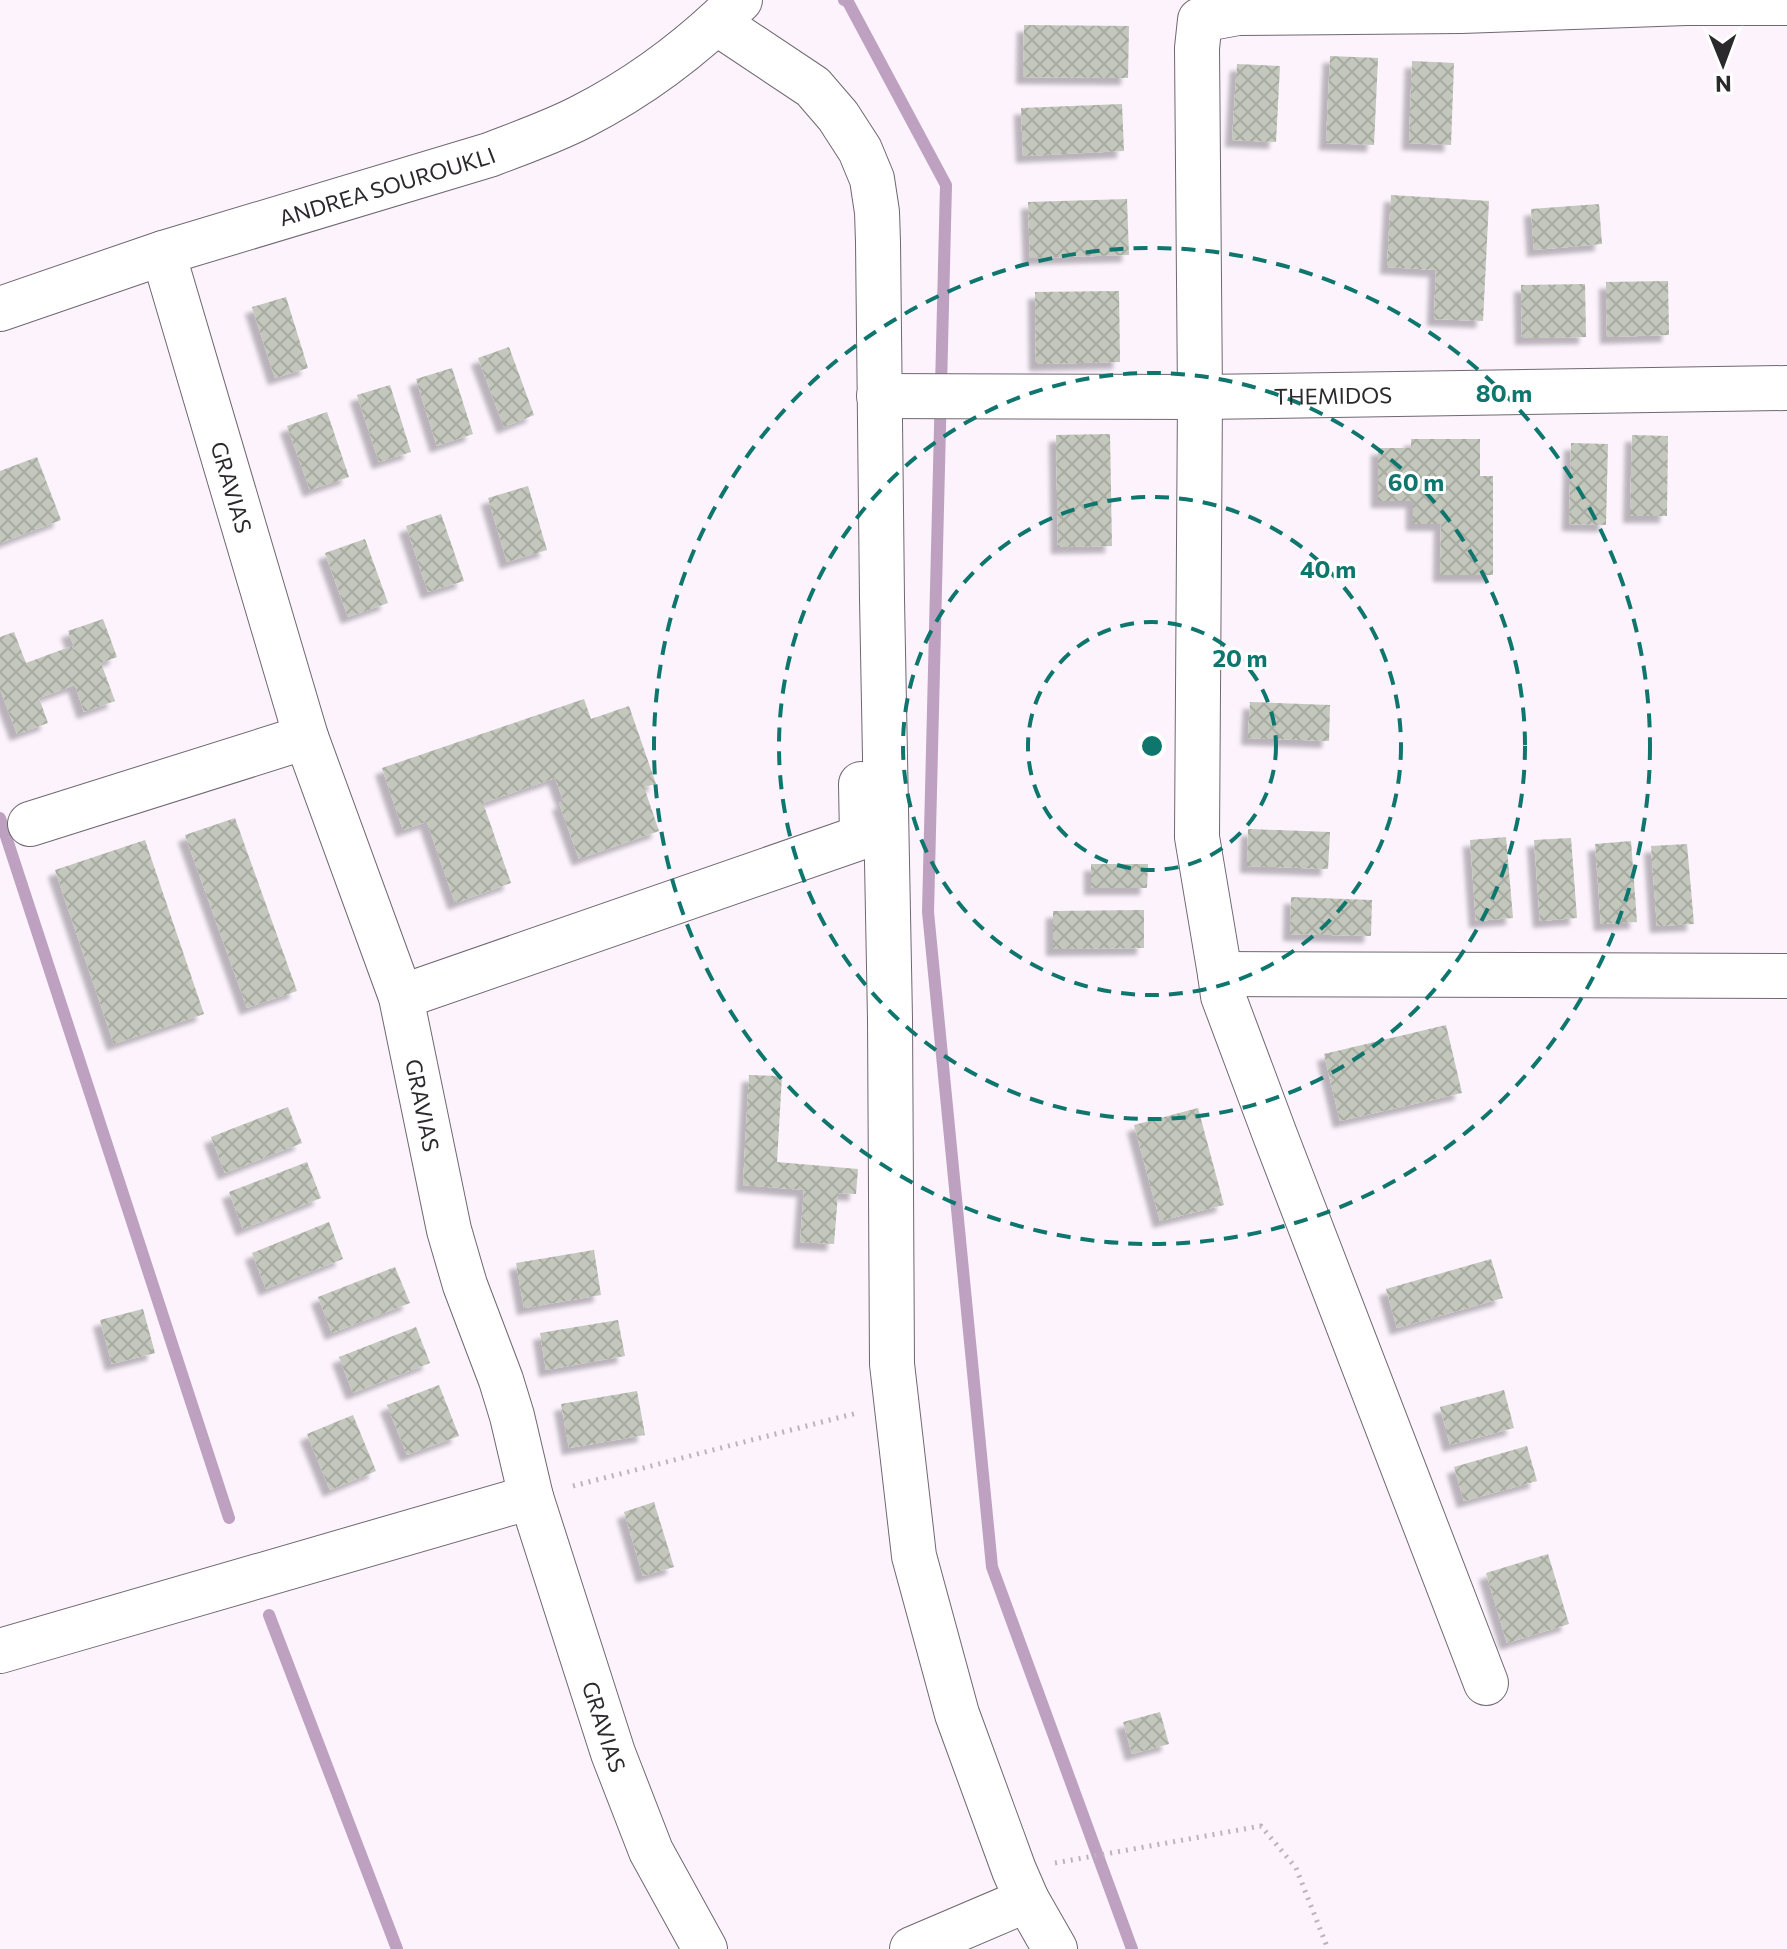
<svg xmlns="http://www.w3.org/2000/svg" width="1787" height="1949" font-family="Commissioner,sans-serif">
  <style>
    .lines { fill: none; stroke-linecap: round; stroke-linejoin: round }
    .stream { stroke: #bea0c1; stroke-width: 12 }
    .building { fill: url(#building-cross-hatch); filter: url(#shadow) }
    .street-casing { stroke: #6f6870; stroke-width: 46 }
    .secondary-casing { stroke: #6f6870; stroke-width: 46 }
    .path { stroke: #bbb4bc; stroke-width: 5; stroke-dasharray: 2 6; stroke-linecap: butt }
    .street { stroke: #fff; stroke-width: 44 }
    .secondary { stroke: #fff; stroke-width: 44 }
    .ring { fill: none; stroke: #0f766e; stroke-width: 4; stroke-dasharray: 14 10 }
    .labels { text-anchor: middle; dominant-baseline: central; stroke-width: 6; stroke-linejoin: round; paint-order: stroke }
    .street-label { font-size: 22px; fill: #2c292d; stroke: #fff }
    .centre { fill: #0f766e; stroke: #fff; stroke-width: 4 }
    .ring-label { font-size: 24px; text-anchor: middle; font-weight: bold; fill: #0f766e; stroke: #fff; stroke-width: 6; stroke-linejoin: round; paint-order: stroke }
  </style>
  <defs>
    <pattern id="building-cross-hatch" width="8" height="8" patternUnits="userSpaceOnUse" patternTransform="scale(2)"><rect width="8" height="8" fill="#c3c7bc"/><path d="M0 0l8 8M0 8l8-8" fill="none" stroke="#a8aba2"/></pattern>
    <filter id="shadow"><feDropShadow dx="-7" dy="7" stdDeviation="2" flood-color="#0004"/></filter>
  </defs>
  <rect width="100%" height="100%" fill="#fcf3fd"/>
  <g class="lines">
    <!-- stream -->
    <g class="stream">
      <path d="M844,0L848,2L946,185L928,912L992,1567L1132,1949"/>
      <path d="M0,818L229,1518"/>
      <path d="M269,1615L397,1949"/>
    </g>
  </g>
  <!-- building -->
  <g class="building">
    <path d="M1024,25L1129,26L1128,78L1023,77Z"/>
    <path d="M1330,56L1378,58L1374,145L1326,143Z"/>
    <path d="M1412,61L1454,63L1451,145L1409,143Z"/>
    <path d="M1237,64L1280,66L1276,142L1232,140Z"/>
    <path d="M1122,104L1124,151L1023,156L1021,108Z"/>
    <path d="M1391,195L1489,201L1483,321L1434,319L1436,270L1387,267Z"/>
    <path d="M1127,199L1129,255L1030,258L1028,202Z"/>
    <path d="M1599,204L1602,244L1534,250L1531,209Z"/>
    <path d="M1668,281L1669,335L1607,337L1606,282Z"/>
    <path d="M1585,284L1586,337L1522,338L1521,285Z"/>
    <path d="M1119,291L1120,362L1036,364L1035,292Z"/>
    <path d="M286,297L308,368L275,378L252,307Z"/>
    <path d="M509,347L534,415L504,427L478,358Z"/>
    <path d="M452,368L473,434L437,446L416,379Z"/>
    <path d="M390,385L411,452L379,462L357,395Z"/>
    <path d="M327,412L349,477L310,490L287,426Z"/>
    <path d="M1110,434L1112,546L1058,547L1056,435Z"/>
    <path d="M1632,435L1668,436L1667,516H1630Z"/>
    <path d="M1411,439H1480V476H1493V575H1440L1441,524H1413V501H1378V448H1411Z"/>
    <path d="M1571,443L1608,444L1606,525L1569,524Z"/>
    <path d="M37,457L61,520L0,543V471Z"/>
    <path d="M528,486L547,550L507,562L488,498Z"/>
    <path d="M441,514L464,581L428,592L406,526Z"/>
    <path d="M365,539L388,603L348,617L325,553Z"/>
    <path d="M103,619L117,657L101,663L115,701L84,712L75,685L39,698L48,723L17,734L0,689V637L14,632L26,663L72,646L73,650L75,649L68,631Z"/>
    <path d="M584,699L591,719L629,706L656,784L644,787L659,831L579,859L559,803L564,802L555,778L483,803L511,883L455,903L427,822L403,830L382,768Z"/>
    <path d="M1250,702L1330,705L1329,741L1248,738Z"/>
    <path d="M235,818L297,991L247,1008L185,835Z"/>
    <path d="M1248,829L1330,832L1328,869L1247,866Z"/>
    <path d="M1506,837L1513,918L1476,921L1470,840Z"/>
    <path d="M1571,838L1577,918L1540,921L1534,840Z"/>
    <path d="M145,840L204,1014L114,1044L55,870Z"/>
    <path d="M1631,841L1637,922L1601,924L1595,844Z"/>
    <path d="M1687,844L1694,924L1657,926L1651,846Z"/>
    <path d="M1091,864H1148L1147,888H1091Z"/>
    <path d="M1291,897L1372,900L1371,936L1290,934Z"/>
    <path d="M1144,910V948L1053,949V911Z"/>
    <path d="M1446,1025L1462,1093L1340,1121L1324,1054Z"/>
    <path d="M749,1075L782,1076L777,1162L858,1169L856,1194L838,1193L834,1244L800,1242L804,1190L743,1185Z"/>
    <path d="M288,1107L302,1143L225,1173L211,1137Z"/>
    <path d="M1198,1108L1224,1205L1160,1221L1134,1125Z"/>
    <path d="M307,1162L321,1198L243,1229L229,1192Z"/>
    <path d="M329,1222L343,1259L266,1289L252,1253Z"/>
    <path d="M594,1250L601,1295L524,1308L516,1263Z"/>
    <path d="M1491,1259L1503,1298L1397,1328L1386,1289Z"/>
    <path d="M395,1267L410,1303L332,1333L318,1297Z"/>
    <path d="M143,1309L155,1353L112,1364L100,1320Z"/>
    <path d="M618,1320L625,1356L546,1370L540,1333Z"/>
    <path d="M416,1327L430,1363L353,1393L339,1357Z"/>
    <path d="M439,1385L459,1436L407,1455L387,1405Z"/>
    <path d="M1504,1390L1514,1428L1450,1445L1440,1407Z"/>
    <path d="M637,1391L645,1435L569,1448L561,1404Z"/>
    <path d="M353,1415L376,1471L330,1490L307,1434Z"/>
    <path d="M1527,1446L1537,1481L1464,1501L1454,1467Z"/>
    <path d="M654,1502L674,1567L643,1576L624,1512Z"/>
    <path d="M1548,1554L1569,1624L1507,1643L1486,1573Z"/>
    <path d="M1160,1712L1169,1744L1132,1754L1123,1722Z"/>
  </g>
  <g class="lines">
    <defs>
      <g id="street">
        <path d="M717,23L813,87L838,116L860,150L872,179L877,212L878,242L882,599L890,1019L892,1364L914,1556L957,1714L1014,1870L1027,1900L1055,1949"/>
        <path id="s1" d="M163,253L306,737L401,997L449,1230L465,1285L501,1380L512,1416L531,1497L613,1753L651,1851L705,1949"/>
        <path id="s2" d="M879,396L1200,397L1787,388"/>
        <path d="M30,824L306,737"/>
        <path d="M1220,974L1787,976"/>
        <path d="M401,997L862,837L861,784"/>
        <path d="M0,1651L531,1497"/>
        <path d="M1486,1683L1275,1135L1223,996L1220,974L1197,837L1200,397L1197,48L1200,20L1238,13L1461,11L1686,3H1787"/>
        <path d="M912,1949L1027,1900"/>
      </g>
      <g id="secondary">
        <path id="s3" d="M0,309L163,253L489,155C520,143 552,132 581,117C640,87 693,47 740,0"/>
      </g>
    </defs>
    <!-- street casing -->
    <use href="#street" class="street-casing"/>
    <!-- secondary casing -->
    <use href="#secondary" class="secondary-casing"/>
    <!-- path -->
    <g class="path">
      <path d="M573,1486L857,1413"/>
      <path d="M1055,1863L1261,1826L1296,1868L1328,1949"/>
    </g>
    <!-- street -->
    <use href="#street" class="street"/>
    <!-- secondary -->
    <use href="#secondary" class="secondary"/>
  </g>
  <!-- distance rings -->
  <g class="ring">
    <circle cx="1152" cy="746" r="124"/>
    <circle cx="1152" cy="746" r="249"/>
    <circle cx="1152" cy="746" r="373"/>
    <circle cx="1152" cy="746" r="498"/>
  </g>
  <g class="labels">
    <!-- street labels -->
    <g class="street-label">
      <text stroke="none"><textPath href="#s3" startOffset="406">ANDREA SOUROUKLI</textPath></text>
      <text stroke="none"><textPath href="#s2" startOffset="454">THEMIDOS</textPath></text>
      <text stroke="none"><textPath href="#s1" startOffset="244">GRAVIAS</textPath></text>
      <text stroke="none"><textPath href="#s1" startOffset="892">GRAVIAS</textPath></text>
      <text stroke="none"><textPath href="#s1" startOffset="1540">GRAVIAS</textPath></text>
    </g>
  </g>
  <circle cx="1152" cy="746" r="12" class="centre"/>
  <g class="ring-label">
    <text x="1504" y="402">80 m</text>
    <text x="1416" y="491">60 m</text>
    <text x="1328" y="578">40 m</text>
    <text x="1240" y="667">20 m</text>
  </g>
  <!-- north arrow -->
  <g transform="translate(1723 64) rotate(179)" stroke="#ffffff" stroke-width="6" paint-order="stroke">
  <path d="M0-6L14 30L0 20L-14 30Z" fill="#2c292d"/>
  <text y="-12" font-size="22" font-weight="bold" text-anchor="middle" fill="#2c292d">N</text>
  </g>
</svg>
